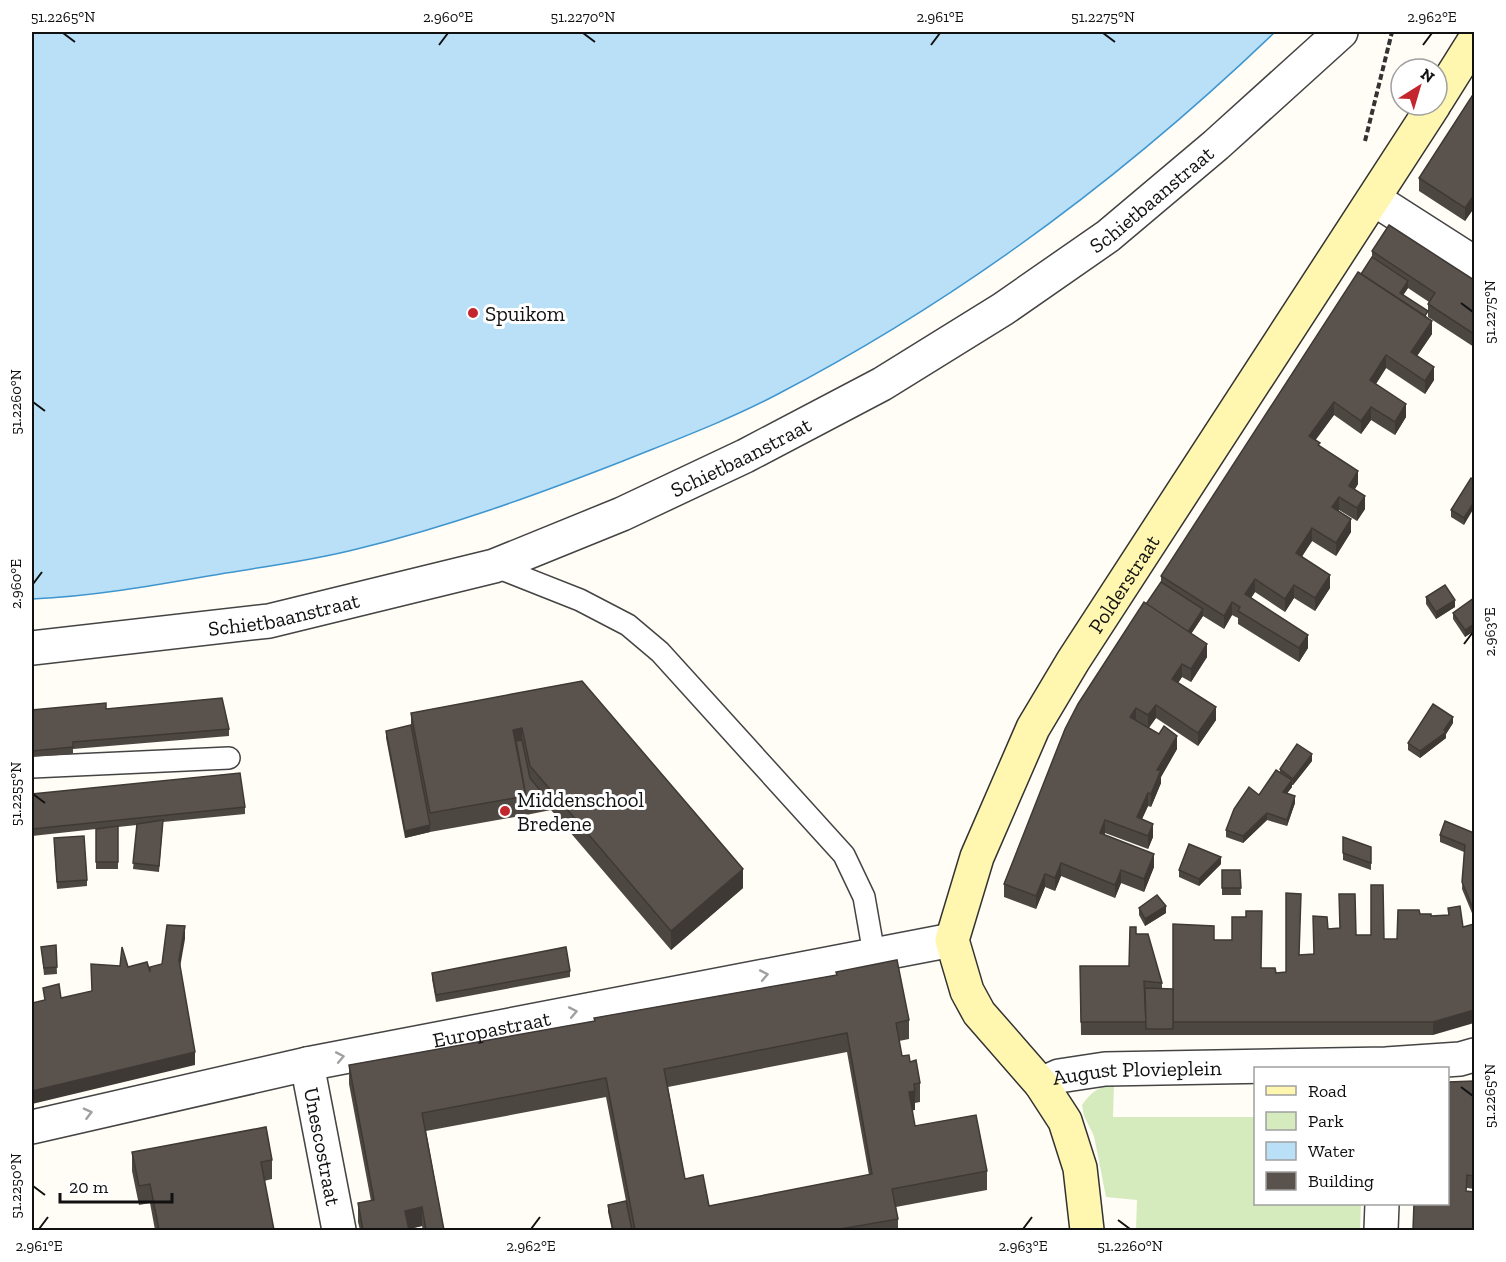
<svg xmlns="http://www.w3.org/2000/svg" width="1506" height="1262" font-family="'Zilla Slab',serif">
  <style>
    .park { fill: #d5ebbd }
    .water { fill: #b9e0f7; stroke: #3f96cf; stroke-width: 1.5 }
    .lines { fill: none; stroke-linecap: round; stroke-linejoin: round }
    .lane-casing { stroke: #444; stroke-width: 24 }
    .street-casing { stroke: #444; stroke-width: 36 }
    .secondary-casing { stroke: #333; stroke-width: 36 }
    .path { stroke: #333; stroke-width: 4; stroke-dasharray: 6 3; stroke-linecap: butt }
    .lane { stroke: #fff; stroke-width: 21 }
    .street { stroke: #fff; stroke-width: 33 }
    .secondary { stroke: #fff6b0; stroke-width: 33 }
    .wall { fill: #4d4742; fill-rule: evenodd }
    .shaded-wall { fill: #3f3936 }
    .building { fill: #5a524d; stroke: #3f3936; stroke-width: 1.5; fill-rule: evenodd }
    .oneway { stroke: #a0a0a0 }
    .ticks { fill: none; stroke: #111; stroke-width: 2 }
    .poi-dot { fill: #c4262e; stroke: #fff; stroke-width: 2 }
    .labels { text-anchor: middle; dominant-baseline: central; stroke-width: 6; stroke-linejoin: round; paint-order: stroke }
    .street-label { font-size: 21px; fill: #111; stroke: #fff }
    .poi-label { font-size: 21px; fill: #111; stroke: #fff; text-anchor: start }
    .neatline { fill: none; stroke: #111; stroke-width: 2 }
    .ticks-label { font-size: 15px; text-anchor: middle; fill: #111 }
  </style>
  <rect width="100%" height="100%" fill="#fffdf5"/>
  <!-- park -->
  <path class="park" d="M1114,1084L1113,1117H1255L1256,1204H1361L1360,1230H1136L1137,1200L1106,1197L1094,1136L1084,1116L1082,1105C1091,1092 1098,1087 1114,1084Z"/>
  <!-- water -->
  <path class="water" d="M32,32H1275C1127,174 960,299 778,394C729,420 675,440 623,461C536,495 448,527 357,549C314,560 270,566 226,573C162,584 97,596 32,599Z"/>
  <g class="lines">
    <defs>
      <g id="lane">
        <path d="M494,566L580,600L628,625L660,652L844,855L864,897L874,954"/>
        <path d="M32,767L229,758"/>
      </g>
      <g id="street">
        <path d="M1374,199L1474,263"/>
        <path id="s1" d="M32,648L269,621L494,566L622,514L745,456L882,384L1003,309L1108,236L1216,145L1341,32"/>
        <path id="s2" d="M307,1064L339,1230"/>
        <path id="s3" d="M1041,1084L1059,1076L1105,1069L1386,1064L1460,1059L1474,1055"/>
        <path id="s4" d="M32,1127L307,1064L952,940"/>
        <path d="M1381,1230L1382,1204"/>
      </g>
      <g id="secondary">
        <path d="M1437,100L1474,41"/>
        <path id="s5" d="M1087,1230L1080,1168L1065,1121L1041,1084L979,1013L967,991L952,940L977,857L1033,728L1073,661L1434,105"/>
      </g>
    </defs>
    <!-- lane casing -->
    <use href="#lane" class="lane-casing"/>
    <!-- street casing -->
    <use href="#street" class="street-casing"/>
    <!-- secondary casing -->
    <use href="#secondary" class="secondary-casing"/>
    <!-- path -->
    <path class="path" d="M1365,141L1392,32"/>
    <!-- lane -->
    <use href="#lane" class="lane"/>
    <!-- street -->
    <use href="#street" class="street"/>
    <!-- secondary -->
    <use href="#secondary" class="secondary"/>
  </g>
  <!-- wall -->
  <g class="wall">
    <path d="M1474,93V208L1465,221L1419,191V178Z"/>
    <path d="M1372,251L1474,280V347L1428,317V304L1429,302L1408,288L1403,295L1428,318L1432,334L1417,356L1434,380L1425,394L1386,368L1376,384L1406,417L1395,435L1371,420L1361,434L1334,415L1315,440L1320,446L1358,484L1354,490L1365,509L1357,521L1339,510L1338,511L1351,532L1336,556L1312,541L1302,556L1330,588L1315,611L1294,598L1285,612L1255,592L1251,598L1308,648L1299,662L1238,624V618L1232,615L1224,629L1203,616L1191,634L1207,657L1191,682L1182,677L1178,683L1216,720L1198,746L1156,718L1149,728L1177,749L1161,777V783L1151,807L1148,806L1142,819L1153,837L1148,849L1105,833L1104,835L1154,867L1144,892L1121,883L1115,898L1061,876L1055,891L1045,887L1036,909L1004,897V884L1146,604L1161,582V576L1372,257Z"/>
    <path d="M1471,478L1464,525L1451,517V510Z"/>
    <path d="M1426,597L1455,607L1436,619L1426,604Z"/>
    <path d="M1474,599V631L1465,637L1453,619V613Z"/>
    <path d="M582,681L743,888L671,950L551,810L526,815L430,832L405,838L386,738V731L411,725V713Z"/>
    <path d="M106,709L229,729V736L73,749V754L32,757V710Z"/>
    <path d="M1453,723L1446,734V738L1420,758L1408,750V743Z"/>
    <path d="M1312,761L1293,785H1292V787L1287,793L1295,803L1287,826L1267,820L1243,843L1226,837V830L1280,772V769Z"/>
    <path d="M32,794L245,807V814L163,822L159,872L133,869L137,825L118,827V869H96V829L32,836Z"/>
    <path d="M1474,833V918L1462,889L1464,852L1440,842V835Z"/>
    <path d="M1343,837L1371,847V870L1343,860Z"/>
    <path d="M54,844L87,880V886L57,889Z"/>
    <path d="M1221,864L1199,886L1179,877V870Z"/>
    <path d="M1222,870H1240L1241,895H1222Z"/>
    <path d="M1460,906L1433,1035H1081L1080,966H1129L1136,934L1162,983V989H1173L1214,940L1261,968L1276,973L1286,972L1299,955L1313,954L1328,929L1356,935L1384,939H1397L1420,914L1431,916L1448,915Z"/>
    <path d="M1139,908L1166,913L1145,926L1139,915Z"/>
    <path d="M56,945L57,974L44,975L41,947Z"/>
    <path d="M570,971V977L436,1002L432,979V973Z"/>
    <path d="M836,972L909,1020V1039L899,1041L902,1056L910,1062L920,1083V1102L915,1103V1110H912L915,1126L987,1171V1190L896,1207L898,1219V1230H612L608,1212V1205L626,1201L606,1097L426,1131L444,1230H423L422,1226L409,1229V1230H360L358,1222V1203L371,1201L349,1084V1065L594,1021V1018L836,975ZM847,1052L869,1175L709,1206L685,1179L668,1087Z"/>
    <path d="M1474,1081V1189L1467,1188L1414,1203Z"/>
    <path d="M132,1152L272,1160V1179L264,1181L274,1230H155L150,1203L139,1205L132,1171Z"/>
  </g>
  <!-- shaded-wall -->
  <g class="shaded-wall">
    <path d="M1474,195V208L1465,221V208Z"/>
    <path d="M1408,281V288L1400,300V293Z"/>
    <path d="M1432,321V334L1411,365V352Z"/>
    <path d="M1386,355V368L1370,393V380Z"/>
    <path d="M1434,367V380L1425,394V381Z"/>
    <path d="M1334,402V415L1309,449V436Z"/>
    <path d="M1406,404V417L1395,435V422Z"/>
    <path d="M1371,407V420L1361,434V421Z"/>
    <path d="M1358,471V484L1349,499V486Z"/>
    <path d="M1365,496V509L1357,521V508Z"/>
    <path d="M1339,497V510L1332,520V507Z"/>
    <path d="M1474,502V508L1464,525V518Z"/>
    <path d="M1351,519V532L1336,556V543Z"/>
    <path d="M1312,528V541L1296,566V553Z"/>
    <path d="M1330,575V588L1315,611V598Z"/>
    <path d="M1255,579V592L1245,607V594Z"/>
    <path d="M1294,585V598L1285,612V599Z"/>
    <path d="M1455,600V607L1436,619V612Z"/>
    <path d="M1232,602V615L1224,629V616Z"/>
    <path d="M1203,609V616L1185,643V636Z"/>
    <path d="M1474,624V631L1465,637V630Z"/>
    <path d="M1308,635V648L1299,662V648Z"/>
    <path d="M1207,644V657L1191,682V669Z"/>
    <path d="M1182,664V677L1172,692V679Z"/>
    <path d="M1156,705V718L1148,728V715Z"/>
    <path d="M1216,707V720L1198,746V733Z"/>
    <path d="M1136,708V721L1130,717Z"/>
    <path d="M1453,717V723L1446,734V738L1420,758V751L1444,730Z"/>
    <path d="M522,728V747L515,748L513,730Z"/>
    <path d="M1177,736V749L1161,777V783L1151,807V794L1157,770Z"/>
    <path d="M1312,754V761L1293,785V779Z"/>
    <path d="M1292,780V787L1283,799V792Z"/>
    <path d="M1148,793V806L1137,830V817Z"/>
    <path d="M1295,796V803L1287,826V820Z"/>
    <path d="M1267,813V820L1243,843V836Z"/>
    <path d="M1105,820V833L1100,846V833Z"/>
    <path d="M1153,824V837L1148,849V836Z"/>
    <path d="M430,825V832L405,838V831Z"/>
    <path d="M1154,854V867L1144,892V879Z"/>
    <path d="M1221,857V864L1199,886V879Z"/>
    <path d="M1061,863V876L1055,891V878Z"/>
    <path d="M743,869V888L671,950V931Z"/>
    <path d="M1121,870V883L1115,898V885Z"/>
    <path d="M1045,874V887L1036,909V896Z"/>
    <path d="M1166,906V913L1145,926V919Z"/>
    <path d="M185,926V939L179,973V960Z"/>
    <path d="M1474,1010V1023L1433,1035V1022Z"/>
    <path d="M195,1052V1065L32,1104V1091Z"/>
    <path d="M915,1091V1110L909,1111V1092Z"/>
    <path d="M422,1207V1226L405,1230V1211Z"/>
  </g>
  <!-- building -->
  <g class="building">
    <path d="M1474,93V195L1465,208L1419,178Z"/>
    <path d="M1389,225L1474,280V334L1428,304L1435,293L1372,251Z"/>
    <path d="M1372,257L1408,281L1400,293L1428,311L1425,316L1361,274Z"/>
    <path d="M1358,272L1432,321L1411,352L1434,367L1425,381L1386,355L1370,380L1406,404L1395,422L1371,407L1361,421L1334,402L1309,436L1320,443L1318,445L1358,471L1349,486L1365,496L1357,508L1339,497L1332,507L1351,519L1336,543L1312,528L1296,553L1330,575L1315,598L1294,585L1285,599L1255,579L1245,594L1308,635L1299,648L1238,611L1240,607L1232,602L1224,616L1161,576Z"/>
    <path d="M1471,478L1474,480V502L1464,518L1451,510Z"/>
    <path d="M1161,582L1203,609L1188,632L1146,604Z"/>
    <path d="M1445,585L1455,600L1436,612L1426,597Z"/>
    <path d="M1474,598V624L1465,630L1453,613Z"/>
    <path d="M1144,602L1207,644L1191,669L1182,664L1172,679L1216,707L1198,733L1156,705L1148,715L1136,708L1130,717L1159,734L1164,726L1177,736L1157,770H1161L1151,794L1148,793L1137,817L1153,824L1148,836L1105,820L1100,833L1154,854L1144,879L1121,870L1115,885L1061,863L1055,878L1045,874L1036,896L1004,884L1065,729L1078,704Z"/>
    <path d="M582,681L743,869L671,931L530,766L522,728L513,730L526,796L430,813L411,713Z"/>
    <path d="M222,698L229,729L73,742V747L32,751V710L106,703V709Z"/>
    <path d="M1433,704L1453,717L1444,730L1446,732L1420,751L1408,743Z"/>
    <path d="M411,725L430,825L405,831L386,731Z"/>
    <path d="M522,740L530,778L551,804L526,809V796L516,741Z"/>
    <path d="M1297,744L1312,754L1293,779L1280,769Z"/>
    <path d="M1276,770L1292,780L1283,792L1295,796L1287,820L1267,813L1243,836L1226,830L1234,809L1249,787L1259,795Z"/>
    <path d="M240,773L245,807L32,829V794Z"/>
    <path d="M163,820L159,866L133,863L137,824Z"/>
    <path d="M1445,821L1474,833V911L1462,882L1465,845L1440,835Z"/>
    <path d="M118,826V862H96V829Z"/>
    <path d="M84,836L87,880L57,882L54,838Z"/>
    <path d="M1343,837L1371,847V863L1343,853Z"/>
    <path d="M1189,844L1221,857L1199,879L1179,870Z"/>
    <path d="M1222,870H1240L1241,888H1222Z"/>
    <path d="M1371,885H1383L1384,939H1397L1398,910H1419L1420,914H1431V916L1449,915L1448,908L1460,906L1463,927L1474,924V1010L1433,1022H1173V924L1214,926V940H1232V917H1246V911H1262L1261,968H1275L1276,973L1286,972V893L1301,894L1299,955L1314,954L1313,916L1327,917L1328,929L1340,928L1339,894H1355L1356,935H1371Z"/>
    <path d="M1157,895L1166,906L1145,919L1139,908Z"/>
    <path d="M167,925L185,926L179,960L195,1052L32,1091V1003L45,1000L43,988L59,984L61,998L92,991L91,964L120,966L122,947L128,967L147,962L150,972V967L162,964Z"/>
    <path d="M1130,927H1136V934H1148L1162,983L1144,981L1146,1022H1081L1080,966H1129Z"/>
    <path d="M56,945L57,967L44,968L41,947Z"/>
    <path d="M566,947L570,971L436,995L432,973Z"/>
    <path d="M897,960L909,1020L896,1023L902,1056L909,1055L910,1062L916,1060L920,1083L914,1084L915,1091L909,1092L915,1126L976,1115L987,1171L892,1189L898,1219L835,1230H635L606,1078L422,1113L444,1230H426L422,1207L405,1211L409,1230H363L358,1203L374,1200L349,1065L595,1021L594,1018L837,975L836,972ZM847,1033L872,1174L709,1206L703,1175L685,1179L664,1069Z"/>
    <path d="M1145,988L1173,989V1029H1146Z"/>
    <path d="M1474,1081V1176L1467,1175L1466,1191L1474,1192V1230H1413L1414,1203H1448V1082Z"/>
    <path d="M266,1127L272,1160L261,1162L274,1230H159L150,1184L139,1186L132,1152Z"/>
    <path d="M626,1201L632,1230H613L608,1205Z"/>
  </g>
  <!-- one-way arrows -->
  <defs><path id="oneway-chevron" d="M-2-3.5L2.5 0L-2 3.5" fill="none" stroke-width="1.6" stroke-linecap="round" stroke-linejoin="round" transform="scale(1.5)"/></defs>
  <g class="oneway">
    <use href="#oneway-chevron" transform="translate(764 975) rotate(-11)"/>
    <use href="#oneway-chevron" transform="translate(573 1012) rotate(-11)"/>
    <use href="#oneway-chevron" transform="translate(340 1057) rotate(-11)"/>
    <use href="#oneway-chevron" transform="translate(88 1113) rotate(-14)"/>
  </g>
  <!-- ticks -->
  <path class="ticks" d="M63,33L75,42M583,33L595,42M1103,33L1115,42M439,45L448,33M931,45L940,33M1423,45L1432,33M1461,303L1473,312M33,402L45,411M33,584L42,572M1464,644L1473,632M33,794L45,803M1461,1087L1473,1096M33,1186L45,1195M1118,1220L1130,1229M39,1229L48,1217M531,1229L540,1217M1023,1229L1032,1217"/>
  <!-- markers -->
  <g class="poi-dot">
    <circle cx="473" cy="313" r="6"/>
    <circle cx="505" cy="811" r="6"/>
  </g>
  <g class="labels">
    <!-- street labels -->
    <g class="street-label">
      <text stroke="none"><textPath href="#s1" startOffset="1226">Schietbaanstraat</textPath></text>
      <text stroke="none"><textPath href="#s1" startOffset="740">Schietbaanstraat</textPath></text>
      <text stroke="none"><textPath href="#s5" startOffset="726">Polderstraat</textPath></text>
      <text stroke="none"><textPath href="#s1" startOffset="254">Schietbaanstraat</textPath></text>
      <text stroke="none"><textPath href="#s4" startOffset="470">Europastraat</textPath></text>
      <text stroke="none"><textPath href="#s3" startOffset="98">August Plovieplein</textPath></text>
      <text stroke="none"><textPath href="#s2" startOffset="84">Unescostraat</textPath></text>
    </g>
    <!-- poi labels -->
    <g class="poi-label">
      <text x="485" y="313">Spuikom</text>
      <text x="517" y="799">Middenschool<tspan x="517" dy="24">Bredene</tspan></text>
    </g>
  </g>
  <!-- border -->
  <rect width="1506" height="1262" fill="none" stroke="#ffffff" stroke-width="66"/>
  <!-- legend -->
  <rect x="1254" y="1067" width="195" height="138" fill="#ffffff" stroke="#a0a0a0" stroke-width="1.5"/>
  <rect x="1266" y="1086" width="30" height="9" fill="#fff6b0" stroke="#a0a0a0" stroke-width="1.5"/>
  <text x="1308" y="1097" font-size="18" fill="#111111">Road</text>
  <rect x="1266" y="1112" width="30" height="18" fill="#d5ebbd" stroke="#a0a0a0" stroke-width="1.5"/>
  <text x="1308" y="1127" font-size="18" fill="#111111">Park</text>
  <rect x="1266" y="1142" width="30" height="18" fill="#b9e0f7" stroke="#a0a0a0" stroke-width="1.5"/>
  <text x="1308" y="1157" font-size="18" fill="#111111">Water</text>
  <rect x="1266" y="1172" width="30" height="18" fill="#5a524d" stroke="#a0a0a0" stroke-width="1.5"/>
  <text x="1308" y="1187" font-size="18" fill="#111111">Building</text>
  <!-- north arrow -->
  <g transform="translate(1419 87) rotate(37)"><circle r="28" fill="#ffffff" stroke="#a0a0a0" stroke-width="1.5"/>
  <path d="M0-4.5L10 22L0 15L-10 22Z" fill="#c4262e"/>
  <text y="-9" font-size="16" font-weight="bold" text-anchor="middle" fill="#111111">N</text>
  </g>
  <!-- scale -->
  <path d="M60 1193v9h112v-9" fill="none" stroke="#111111" stroke-width="3"/>
  <text x="69" y="1193" font-size="18" fill="#111111" stroke="#ffffff" stroke-width="4.5" paint-order="stroke">20 m</text>
  <rect x="33" y="33" width="1440" height="1196" class="neatline"/>
  <g class="ticks-label">
    <text x="63" y="22">51.2265°N</text>
    <text x="448" y="22">2.960°E</text>
    <text x="583" y="22">51.2270°N</text>
    <text x="940" y="22">2.961°E</text>
    <text x="1103" y="22">51.2275°N</text>
    <text x="1432" y="22">2.962°E</text>
    <text transform="translate(1490 312) rotate(-90)" y="5">51.2275°N</text>
    <text transform="translate(16 402) rotate(-90)" y="5">51.2260°N</text>
    <text transform="translate(16 584) rotate(-90)" y="5">2.960°E</text>
    <text transform="translate(1490 632) rotate(-90)" y="5">2.963°E</text>
    <text transform="translate(16 794) rotate(-90)" y="5">51.2255°N</text>
    <text transform="translate(1490 1096) rotate(-90)" y="5">51.2265°N</text>
    <text transform="translate(16 1186) rotate(-90)" y="5">51.2250°N</text>
    <text x="39" y="1251">2.961°E</text>
    <text x="531" y="1251">2.962°E</text>
    <text x="1023" y="1251">2.963°E</text>
    <text x="1130" y="1251">51.2260°N</text>
  </g>
</svg>
